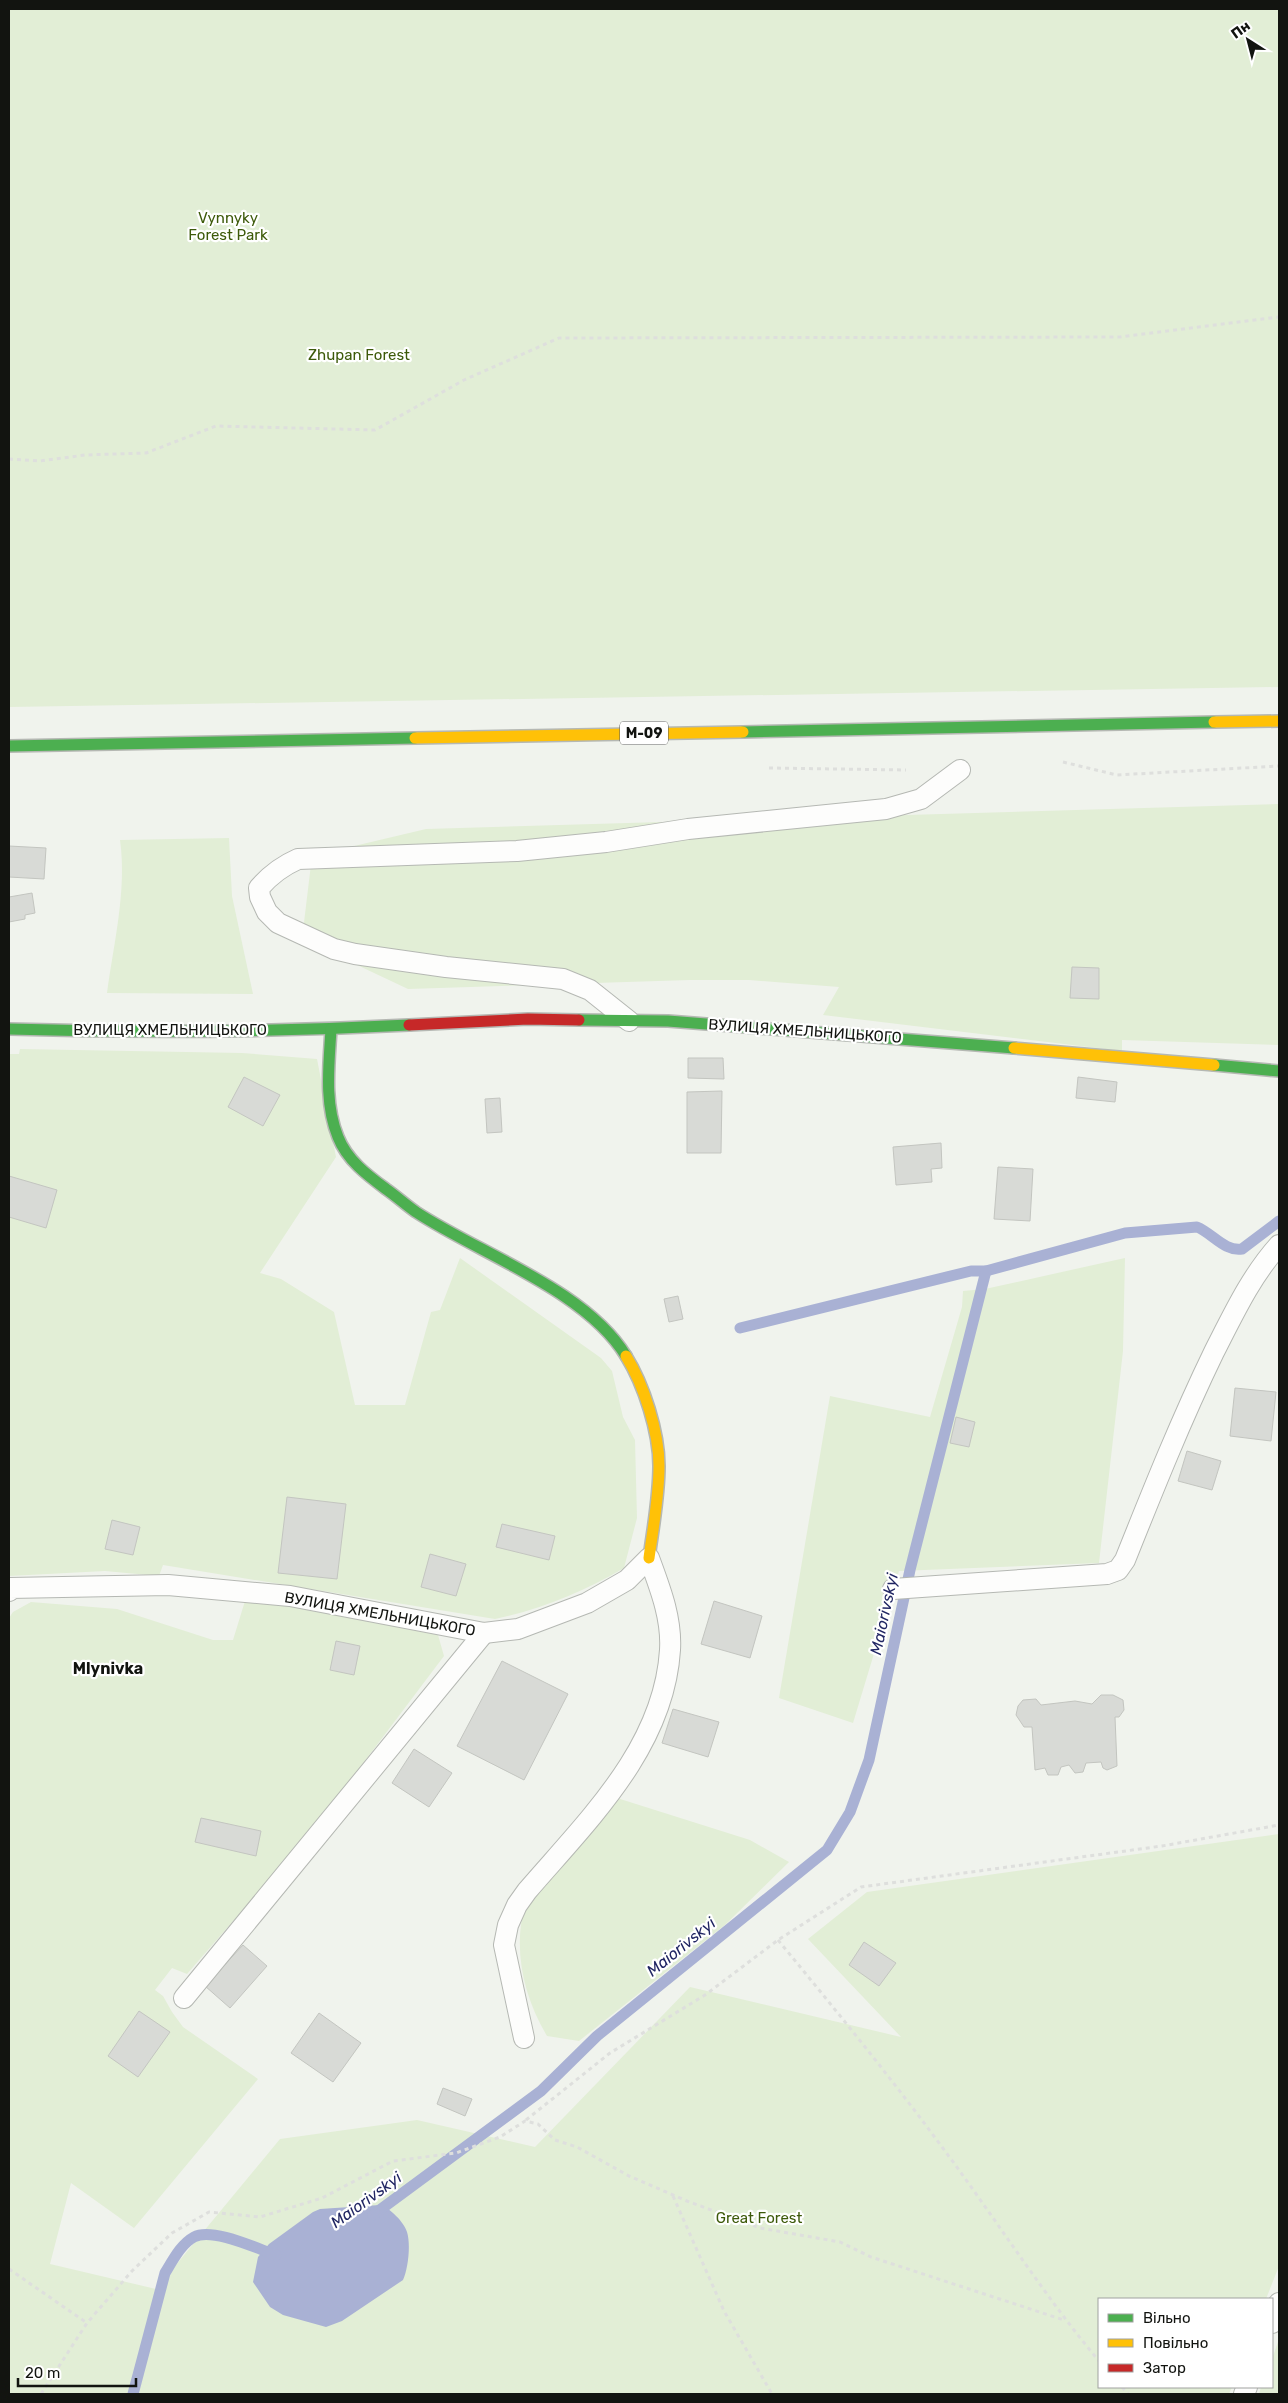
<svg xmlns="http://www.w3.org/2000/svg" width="1288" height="2403" font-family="Rubik,sans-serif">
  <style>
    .green { fill: #e2eed6 }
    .water { fill: #a9b1d4 }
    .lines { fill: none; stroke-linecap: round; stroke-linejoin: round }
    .stream { stroke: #a9b1d4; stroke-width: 11 }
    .building { fill: #d8dad6; stroke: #c3c5c0 }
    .lane-casing { stroke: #b5b8b3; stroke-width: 22 }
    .fast-casing { stroke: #b5b8b3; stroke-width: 14 }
    .slow-casing { stroke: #b5b8b3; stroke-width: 14 }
    .jam-casing { stroke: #b5b8b3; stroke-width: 14 }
    .path { stroke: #dedfdd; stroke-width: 3; stroke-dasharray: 4 4; stroke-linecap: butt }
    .lane { stroke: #fdfdfc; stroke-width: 20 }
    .fast { stroke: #4caf50; stroke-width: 11 }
    .slow { stroke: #ffc107; stroke-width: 11 }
    .jam { stroke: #c62828; stroke-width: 11 }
    .labels { text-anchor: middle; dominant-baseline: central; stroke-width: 4.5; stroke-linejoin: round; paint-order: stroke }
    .shield { fill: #fff; stroke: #595a58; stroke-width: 1 }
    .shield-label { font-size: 14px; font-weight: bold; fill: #121410 }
    .park-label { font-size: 15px; fill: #3d5a0a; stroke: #fff }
    .street-label { font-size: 15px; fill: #121410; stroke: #fff }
    .water-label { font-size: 16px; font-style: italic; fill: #212663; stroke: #fff }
    .neighbourhood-label { font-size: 16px; font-weight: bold; fill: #121410; stroke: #fff }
  </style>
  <rect width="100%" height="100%" fill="#f0f3ed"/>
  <!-- green -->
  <g class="green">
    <path d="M9,9H1279V687L9,707Z"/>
    <path d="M1279,804V1045L1122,1040V1051L823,1015L839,987L749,980H690L408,989L302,939L312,856L426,829Z"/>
    <path d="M229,838L232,896L253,994L107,993C114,942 127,890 120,840Z"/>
    <path d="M20,1049L242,1053L317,1059L336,1157L260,1273L281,1279L334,1312L355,1405H405L431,1312L440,1310L460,1258L601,1358L612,1371L623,1417L635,1440L637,1518L624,1568C583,1592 542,1609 495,1619L163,1565L159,1576L105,1571L9,1576V1054H19Z"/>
    <path d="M1125,1258L1123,1351L1099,1563L899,1571L853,1723L779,1698L830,1396L930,1417L962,1307L963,1291L985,1289Z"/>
    <path d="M245,1601L266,1602L438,1635L444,1656L315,1827L187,1974L172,1968L155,1990L163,1996L172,2012L183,2027L258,2079L134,2228L71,2183L50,2264L156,2289L280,2139L417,2120L535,2147L690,1987L901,2037L808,1939L867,1892L1279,1834V2266L1266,2299H1099V2387H1232L1229,2394H9V1618L13,1612L31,1602L117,1609L213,1640H233Z"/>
    <path d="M617,1798L750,1840L789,1862L725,1925L579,2041L547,2036C522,1994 511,1943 528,1896Z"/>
    <path d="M1279,2339V2394H1259L1261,2387H1272V2359Z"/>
  </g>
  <!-- water -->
  <path class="water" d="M380,2205C390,2208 404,2222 407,2232C411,2245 408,2269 403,2280L342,2321L326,2327L283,2315L270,2307L253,2282L258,2257L269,2244L313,2212L320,2209Z"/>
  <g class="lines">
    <!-- stream -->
    <g class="stream">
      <path d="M740,1328L971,1271H986L1125,1233L1197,1227C1212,1233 1225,1252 1242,1249L1279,1221"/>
      <path d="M373,2215L541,2091L597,2036L827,1850L850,1812L869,1760L910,1570L986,1271"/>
      <path d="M133,2394L165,2273C173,2260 181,2244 194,2237C212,2227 258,2249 276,2255"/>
    </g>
  </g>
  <!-- building -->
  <g class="building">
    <path d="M9,846L46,848L44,879L9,877Z"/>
    <path d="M32,893L35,913L25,915V919L9,922V897Z"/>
    <path d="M1072,967L1099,968V999L1070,998Z"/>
    <path d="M688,1058H723L724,1079L688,1078Z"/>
    <path d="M244,1077L280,1095L263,1126L228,1107Z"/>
    <path d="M1078,1077L1117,1082L1115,1102L1076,1098Z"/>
    <path d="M722,1091L721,1153H687V1092Z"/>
    <path d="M500,1098L502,1132L487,1133L485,1099Z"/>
    <path d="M941,1143L942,1168L931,1169L932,1182L896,1185L893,1147Z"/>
    <path d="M998,1167L1033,1169L1030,1221L994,1219Z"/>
    <path d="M9,1176L57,1190L46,1228L9,1217Z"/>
    <path d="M678,1296L683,1319L669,1322L664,1299Z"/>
    <path d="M1235,1388L1276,1392L1271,1441L1230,1436Z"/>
    <path d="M956,1417L975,1422L969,1447L950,1443Z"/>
    <path d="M1187,1451L1221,1461L1212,1490L1178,1481Z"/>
    <path d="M287,1497L346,1504L337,1579L278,1573Z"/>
    <path d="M112,1520L140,1527L133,1555L105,1549Z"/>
    <path d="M502,1524L555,1536L549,1560L496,1547Z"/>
    <path d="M430,1554L466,1564L456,1596L421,1587Z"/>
    <path d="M714,1601L762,1616L750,1658L701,1644Z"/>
    <path d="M336,1641L360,1646L354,1675L330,1670Z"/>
    <path d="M502,1661L568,1694L524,1780L457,1746Z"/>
    <path d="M1101,1695H1113L1123,1700L1124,1710L1119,1717H1115L1117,1766L1107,1770L1103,1768L1101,1762L1086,1763L1083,1772L1075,1773L1069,1765L1061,1767L1058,1775H1048L1045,1768L1035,1770L1032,1727H1024L1016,1715L1018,1706L1023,1700L1036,1699L1041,1705L1075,1701L1092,1704Z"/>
    <path d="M673,1709L719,1722L708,1757L662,1743Z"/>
    <path d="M414,1749L452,1773L429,1807L392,1783Z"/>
    <path d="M201,1818L261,1831L256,1856L195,1842Z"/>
    <path d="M864,1942L896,1963L879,1986L849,1965Z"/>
    <path d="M243,1945L267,1966L230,2008L205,1986Z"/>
    <path d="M139,2011L170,2032L138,2077L108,2056Z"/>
    <path d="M319,2013L361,2043L333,2082L291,2053Z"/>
    <path d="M443,2088L472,2099L465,2116L437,2104Z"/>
  </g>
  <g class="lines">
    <defs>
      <g id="lane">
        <path d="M629,1021L590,990L563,979L446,967L355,954L334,949L278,923L267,912L260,897L259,888C271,874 282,866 298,859L517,851L606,842L688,829L886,809L921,799L960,770"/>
        <path d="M893,1589L1107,1574L1118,1570L1125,1560C1153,1490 1181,1420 1214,1352C1233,1315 1251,1276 1279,1245"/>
        <path d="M9,1591L10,1588L168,1585L290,1596L484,1633L518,1629L587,1603L627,1580L649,1558C660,1588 672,1618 670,1650C664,1748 587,1821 527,1891L517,1905L508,1925L504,1945L524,2038"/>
        <path d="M184,1998L484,1633"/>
        <path d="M1272,2323L1279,2303"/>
        <path d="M1244,2394L1247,2387"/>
      </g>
      <g id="fast">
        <path d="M743,732L1214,722"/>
        <path d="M9,746L415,738"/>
        <path d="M579,1020L668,1021L1014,1048"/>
        <path d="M9,1029C142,1033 276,1032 409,1025"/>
        <path d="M331,1029C329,1065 324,1103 338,1137C347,1160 367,1175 386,1189C396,1196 406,1205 416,1212C480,1254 586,1290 626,1356"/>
        <path d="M1214,1065L1279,1071"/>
      </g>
      <g id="slow">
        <path d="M1214,722L1279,721"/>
        <path d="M415,738L743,732"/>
        <path d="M1014,1048L1214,1065"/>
        <path d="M626,1356C644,1385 659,1432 659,1466C659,1497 653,1528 649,1558"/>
      </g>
      <path id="jam" d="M409,1025L528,1019L579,1020"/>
    </defs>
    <!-- lane casing -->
    <use href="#lane" class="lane-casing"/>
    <!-- fast casing -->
    <use href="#fast" class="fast-casing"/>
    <!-- slow casing -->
    <use href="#slow" class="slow-casing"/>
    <!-- jam casing -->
    <use href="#jam" class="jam-casing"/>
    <!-- path -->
    <g class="path">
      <path d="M9,459L40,461L85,455L146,453L216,426L375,430L464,380L559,338L1120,337L1279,317"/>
      <path d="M1063,762L1117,775L1279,766"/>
      <path d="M769,768L906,770"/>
      <path d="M778,1940C844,2020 909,2100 969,2184C1012,2244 1052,2305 1099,2361"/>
      <path d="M526,2120L610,2053L705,1995L778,1940L861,1887L1162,1846L1279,1825"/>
      <path d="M673,2196L724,2311L772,2394"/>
      <path d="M9,2269L87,2323"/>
      <path d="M1122,2387L1128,2394"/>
      <path d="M41,2394L87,2323L132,2271L172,2233L209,2212L260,2217L322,2198L393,2161L456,2153L500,2137L525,2121L538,2124L555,2140L577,2147L629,2176L687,2201L760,2228L840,2242L871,2257L1064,2320"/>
    </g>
    <!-- lane -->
    <use href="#lane" class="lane"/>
    <!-- fast -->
    <use href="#fast" class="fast"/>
    <!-- slow -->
    <use href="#slow" class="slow"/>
    <!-- jam -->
    <use href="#jam" class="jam"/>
  </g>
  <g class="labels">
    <!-- shield labels -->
    <rect class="shield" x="620" y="721.5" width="48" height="23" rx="4"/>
    <g class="shield-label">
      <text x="644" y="733">М-09</text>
    </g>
    <!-- park labels -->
    <g class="park-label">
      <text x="228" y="218">Vynnyky<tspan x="228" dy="17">Forest Park</tspan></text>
      <text x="359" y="355">Zhupan Forest</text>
      <text x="759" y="2218">Great Forest</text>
    </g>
    <!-- street labels -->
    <g class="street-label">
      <text x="170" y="1030">ВУЛИЦЯ ХМЕЛЬНИЦЬКОГО</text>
      <text transform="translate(805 1031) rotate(4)">ВУЛИЦЯ ХМЕЛЬНИЦЬКОГО</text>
      <text transform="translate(380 1614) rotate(10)">ВУЛИЦЯ ХМЕЛЬНИЦЬКОГО</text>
    </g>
    <!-- water labels -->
    <g class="water-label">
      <text transform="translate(884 1614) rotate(-78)">Maiorivskyi</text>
      <text transform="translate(681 1947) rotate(-39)">Maiorivskyi</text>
      <text transform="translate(366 2200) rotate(-36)">Maiorivskyi</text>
    </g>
    <!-- neighbourhood labels -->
    <g class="neighbourhood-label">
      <text x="108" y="1668">Mlynivka</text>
    </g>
  </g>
  <!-- border -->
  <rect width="1288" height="2403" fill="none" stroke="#121410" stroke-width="20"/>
  <!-- legend -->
  <rect x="1098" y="2298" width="175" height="90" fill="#ffffff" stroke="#a0a19f"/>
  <rect x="1108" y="2314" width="25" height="8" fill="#4caf50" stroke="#a0a19f"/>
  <text x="1143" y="2323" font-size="15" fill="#121410">Вільно</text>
  <rect x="1108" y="2339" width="25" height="8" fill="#ffc107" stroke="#a0a19f"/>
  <text x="1143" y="2348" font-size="15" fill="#121410">Повільно</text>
  <rect x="1108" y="2364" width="25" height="8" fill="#c62828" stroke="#a0a19f"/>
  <text x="1143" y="2373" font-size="15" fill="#121410">Затор</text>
  <!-- north arrow -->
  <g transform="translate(1248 40) rotate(324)" stroke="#ffffff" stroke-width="4" paint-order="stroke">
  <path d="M0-4L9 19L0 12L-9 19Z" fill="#121410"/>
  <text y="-8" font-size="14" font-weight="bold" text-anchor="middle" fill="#121410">Пн</text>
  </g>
  <!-- scale -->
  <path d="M18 2378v8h118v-8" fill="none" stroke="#121410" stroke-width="2.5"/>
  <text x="25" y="2378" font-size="15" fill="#121410" stroke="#ffffff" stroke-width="4" paint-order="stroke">20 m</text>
</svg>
